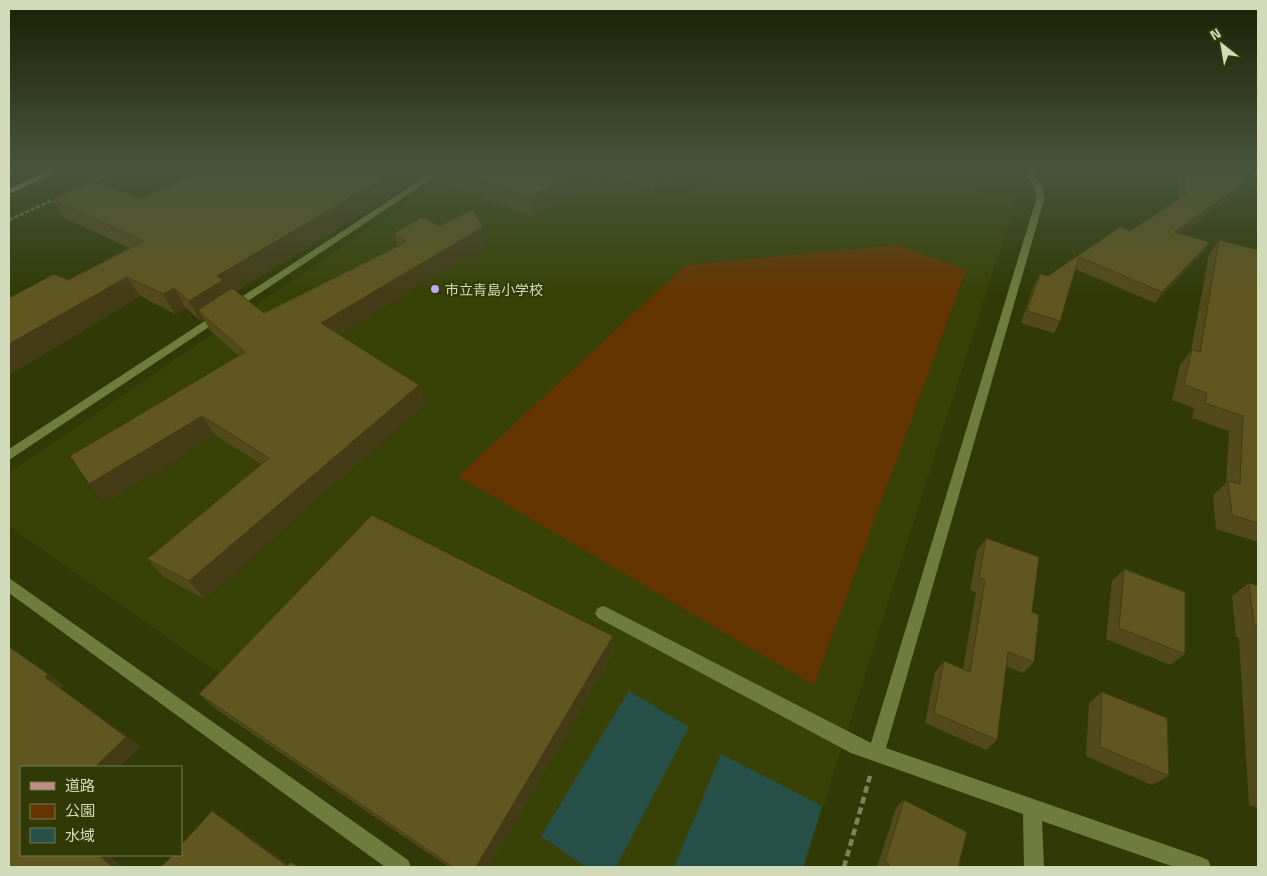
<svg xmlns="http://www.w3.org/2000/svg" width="1267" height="876" font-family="'Titillium Web','Noto Sans JP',sans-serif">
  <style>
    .built { fill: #384207 }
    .green { fill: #643501 }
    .water { fill: #265048 }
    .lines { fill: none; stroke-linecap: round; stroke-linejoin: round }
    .path-far1 { stroke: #7b8459; stroke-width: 2.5; stroke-dasharray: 4 2; stroke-linecap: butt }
    .path { stroke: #7b8459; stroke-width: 4.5; stroke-dasharray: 7 4; stroke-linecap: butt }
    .minor { fill: #6f7c3d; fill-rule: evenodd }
    .major { fill: #be8f86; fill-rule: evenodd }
    .wall { fill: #534a1c }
    .shaded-wall { fill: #433c16 }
    .building { fill: #605620; stroke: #433c16 }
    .poi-dot { fill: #c1a8f3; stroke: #313a07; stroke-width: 2 }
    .labels { text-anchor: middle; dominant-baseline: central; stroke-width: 4; stroke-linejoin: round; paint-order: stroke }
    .poi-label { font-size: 14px; fill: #d1dab9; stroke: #313a07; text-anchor: start }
  </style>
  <rect width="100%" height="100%" fill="#313a07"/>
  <!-- built -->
  <path class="built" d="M454,170H575L678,198L722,170H819L1017,196L804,867H494L9,526V473Z"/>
  <!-- green -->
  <path class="green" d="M898,245L966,270L814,685L458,476L686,265Z"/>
  <!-- water -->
  <g class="water">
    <path d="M629,691L689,727L616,867H586L541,836Z"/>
    <path d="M721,754L822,806L803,867H674Z"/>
  </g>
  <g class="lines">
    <!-- path-far1 -->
    <g class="path-far1">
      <path d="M90,183L119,170"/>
      <path d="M9,220L55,199"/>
    </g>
    <!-- path -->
    <path class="path" d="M844,867L870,776"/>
    <!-- minor -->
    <g class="minor">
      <path d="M436,170H445L9,460V449Z"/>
      <path d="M1030,170H1042L1034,174L1043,188L1044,200L886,748L1201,857L1208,860L1211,867H1174L1042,821L1044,867H1024L1023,814L851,753L598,618L595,613L598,608L603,606L608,608L871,743L1036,200L1035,188L1025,173Z"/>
      <path d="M9,578L408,860L411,867H385L9,593Z"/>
    </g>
    <!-- major -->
    <g class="major">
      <path d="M50,170H61L9,194V189Z"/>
      <path d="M1251,170H1258V176H1255Z"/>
    </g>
  </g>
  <!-- wall -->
  <g class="wall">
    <path d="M202,170H680L655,190L602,175L533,217L434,180L431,171L236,291L264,313L398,247L394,233L439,226L483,227L486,246L340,335L419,385L425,404L205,599L164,577L147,559L261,464L215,435L107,502L89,484L239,356L209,329L204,319L201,321L186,308L175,314L140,296L9,375V298L68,280L129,248L65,218L52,199L141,198Z"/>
    <path d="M1178,170H1245L1240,191L1180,234L1210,242L1202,253L1155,303L1075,269L1060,321L1054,333L1021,323L1034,285L1040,274L1048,276L1120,227L1130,231L1178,199Z"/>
    <path d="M1219,240L1258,250V542L1216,529L1213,495L1226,483L1229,431L1192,418L1194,408L1172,400L1180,365L1191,351L1209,254Z"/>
    <path d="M986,538L1032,612L1034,662L1023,673L1006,666L997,740L986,750L925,723L935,672L944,661L963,669L976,592L970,590L977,551Z"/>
    <path d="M1124,569L1185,654L1170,665L1106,639L1112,581Z"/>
    <path d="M1249,583L1258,586V808L1249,805L1239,638L1236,637L1232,596Z"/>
    <path d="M614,652L489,867H449L216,709L199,694Z"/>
    <path d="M1102,692L1169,776L1152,785L1086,756L1089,703Z"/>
    <path d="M904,800L958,867H877L896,808Z"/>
  </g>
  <!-- shaded-wall -->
  <g class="shaded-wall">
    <path d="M397,170H431V171L230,294L198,310L204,319L201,321L189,301L217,276Z"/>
    <path d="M578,170H601L602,175L533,217L531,198Z"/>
    <path d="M657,170H680L655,190V171Z"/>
    <path d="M1247,181L1240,191L1167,243L1174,232Z"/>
    <path d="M483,227L486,246L329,342L321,323Z"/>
    <path d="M1210,242L1202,253L1155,303L1162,292Z"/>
    <path d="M127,277L140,296L9,375V344Z"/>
    <path d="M174,288L186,308L175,314L163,294Z"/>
    <path d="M419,385L425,404L205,599L189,581Z"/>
    <path d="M202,416L215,435L107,502L89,484Z"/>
    <path d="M613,636L614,652L489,867H476Z"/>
    <path d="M9,646L64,685L61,688L141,746L120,767H95L45,677L9,647Z"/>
    <path d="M212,811L225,819L292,867L287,866Z"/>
    <path d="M99,855H109L123,867H112Z"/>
  </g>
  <!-- building -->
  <g class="building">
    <path d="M202,170H397L217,276L223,280L189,301L174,288L163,294L127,277L9,344V298L54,274L68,280L144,241L52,199L90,181L141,198Z"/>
    <path d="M453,170H578L531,198Z"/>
    <path d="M1185,170H1245L1247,181L1174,232L1210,242L1162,292L1079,257L1060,321L1027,311L1040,274L1048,276L1120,227L1130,231L1185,195Z"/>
    <path d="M473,210L483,227L321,323L419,385L189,581L147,559L269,458L202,416L89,484L70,456L245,352L198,310L232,288L264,313L406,242L394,233L422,217L439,226Z"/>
    <path d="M1219,240L1258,250V523L1232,515L1228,481L1240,484L1243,416L1205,403L1207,393L1184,385L1192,350L1200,352Z"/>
    <path d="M372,515L613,636L476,867H453L199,694Z"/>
    <path d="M986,538L1039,557L1032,612L1039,615L1034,662L1008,652L997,740L934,713L944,661L970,672L985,580L979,578Z"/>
    <path d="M1124,569L1185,592V654L1119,628Z"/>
    <path d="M1249,583L1258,586V629V625L1254,624Z"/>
    <path d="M9,647L48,674L45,677L126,737L95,767H21V855H99L112,867H9Z"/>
    <path d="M1102,692L1167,718L1169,776L1100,747Z"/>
    <path d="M904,800L967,832L958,867H888L889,864L885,861Z"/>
    <path d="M212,811L287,866L291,862L298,867H161L173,855H181V845Z"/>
  </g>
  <!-- sky -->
  <linearGradient id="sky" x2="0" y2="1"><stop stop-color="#1b2004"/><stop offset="0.58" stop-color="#48553c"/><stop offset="1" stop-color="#48553c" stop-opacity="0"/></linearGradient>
  <rect width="1267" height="293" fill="url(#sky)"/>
  <!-- markers -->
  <circle class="poi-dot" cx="435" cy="289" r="5"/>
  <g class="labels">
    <!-- poi labels -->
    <g class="poi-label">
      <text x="445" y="289">市立青島小学校</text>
    </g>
  </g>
  <!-- border -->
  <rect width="1267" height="876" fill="none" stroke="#d1dab9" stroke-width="20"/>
  <!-- legend -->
  <rect x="20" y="766" width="162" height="90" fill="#313a07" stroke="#717a4e"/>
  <rect x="30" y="782" width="25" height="8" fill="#be8f86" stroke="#717a4e"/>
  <text x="65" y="791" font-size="15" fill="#d1dab9">道路</text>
  <rect x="30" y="804" width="25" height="15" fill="#643501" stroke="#717a4e"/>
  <text x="65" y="816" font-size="15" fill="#d1dab9">公園</text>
  <rect x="30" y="828" width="25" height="15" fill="#265048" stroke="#717a4e"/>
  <text x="65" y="841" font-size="15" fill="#d1dab9">水域</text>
  <!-- north arrow -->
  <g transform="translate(1222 45) rotate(329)" stroke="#313a07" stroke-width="4" paint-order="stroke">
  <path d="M0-4L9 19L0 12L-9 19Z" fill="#d1dab9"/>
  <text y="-8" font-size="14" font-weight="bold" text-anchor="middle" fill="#d1dab9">N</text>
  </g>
</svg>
